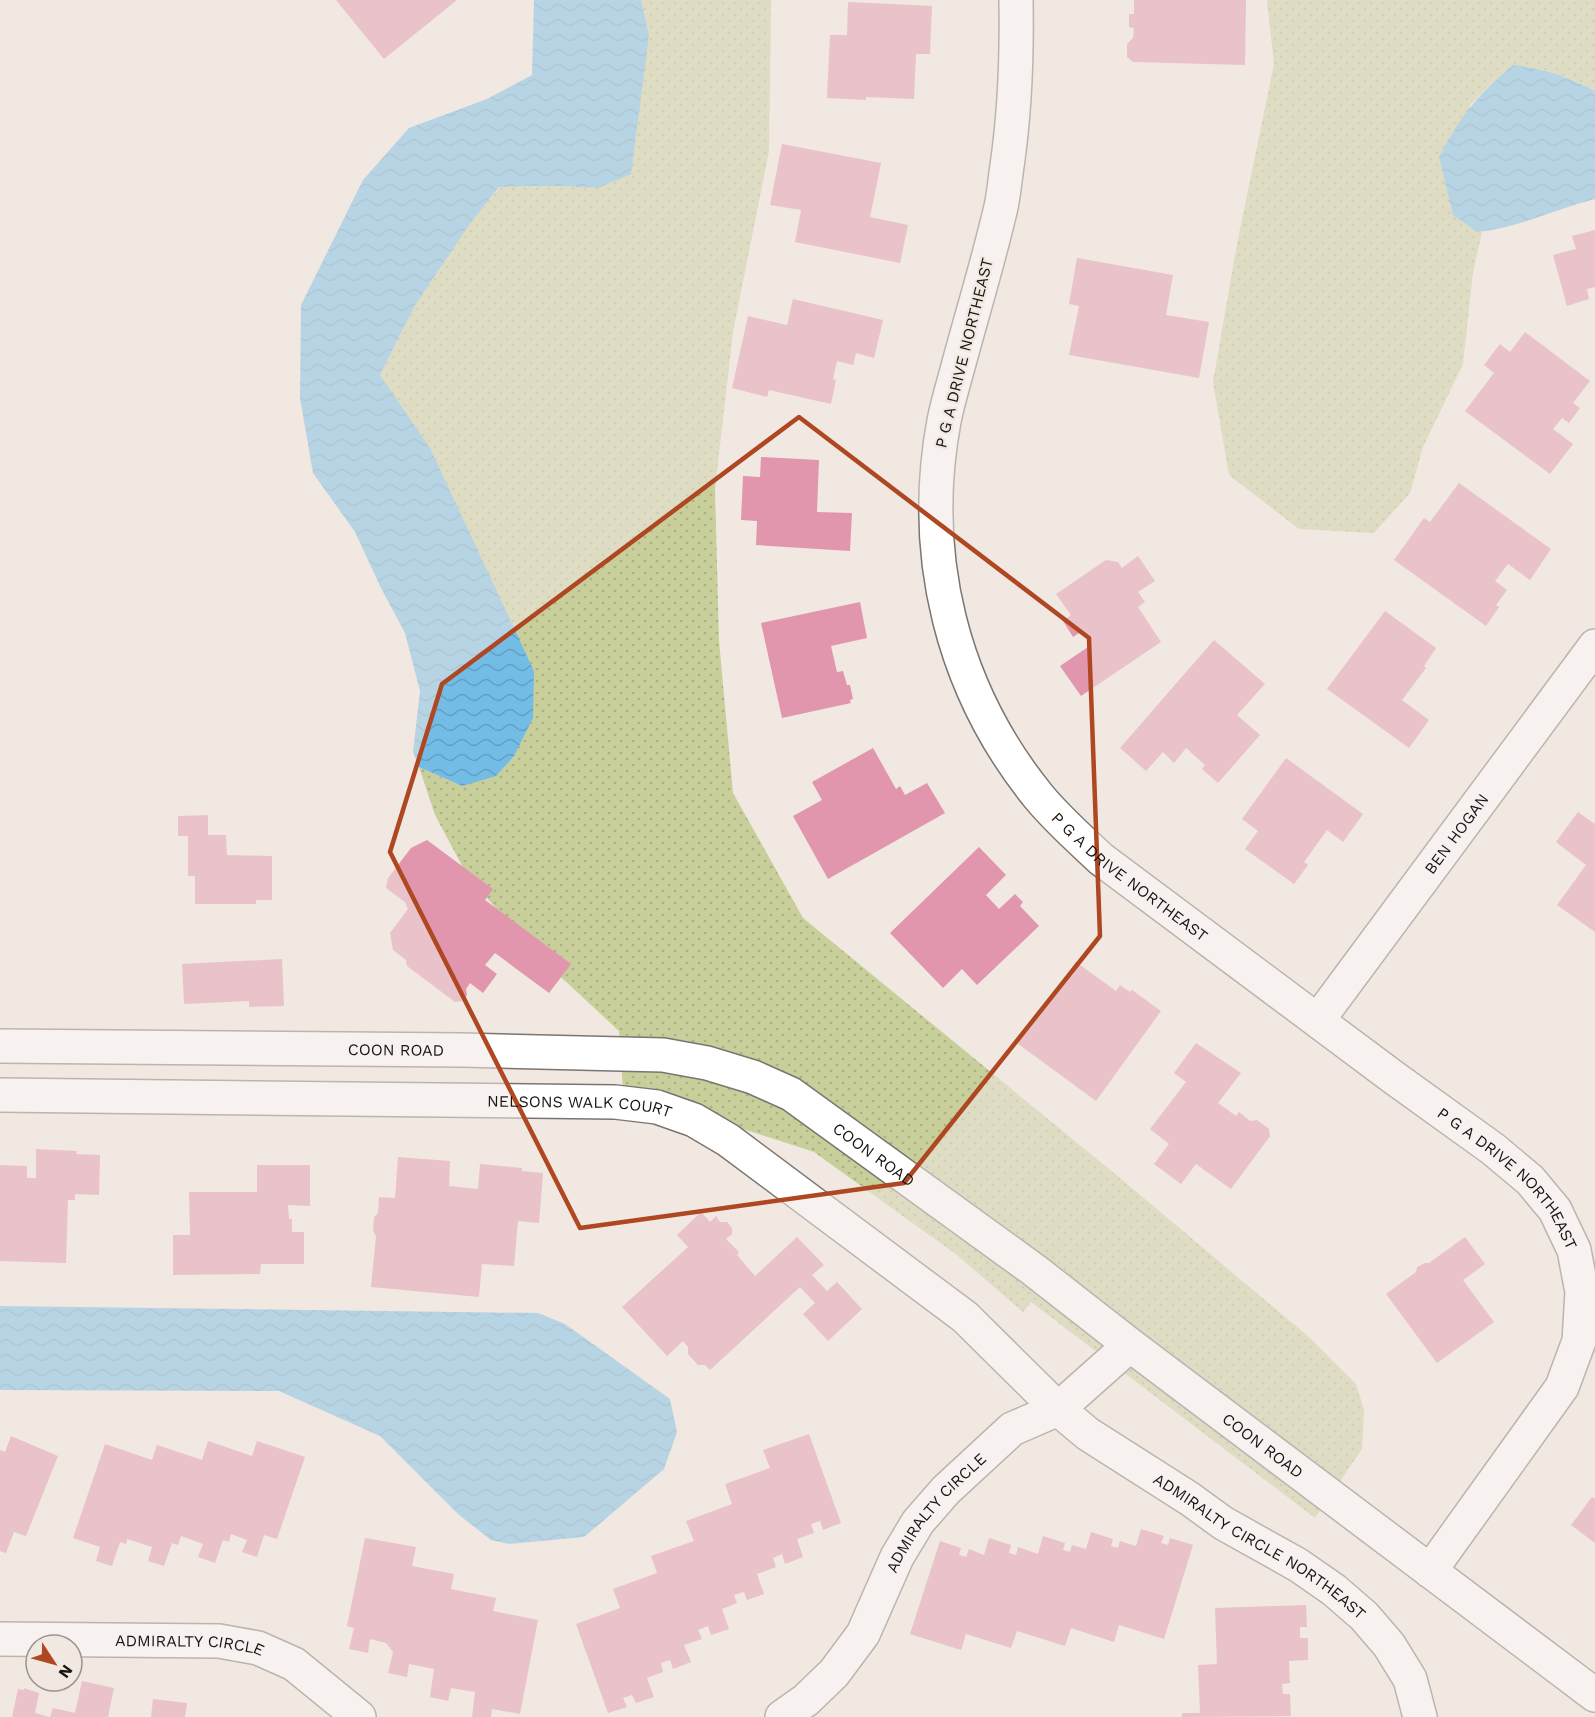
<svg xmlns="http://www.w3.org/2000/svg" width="1595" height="1717" font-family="'Work Sans',sans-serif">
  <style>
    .green { fill: url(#green-dots) }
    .water { fill: url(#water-waves) }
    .building { fill: #e196ae }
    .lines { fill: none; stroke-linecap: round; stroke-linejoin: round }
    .minor-casing { stroke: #7c756f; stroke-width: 36 }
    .minor { stroke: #fff; stroke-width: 33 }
    .marked { fill: none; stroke: #ae4722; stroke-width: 4.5; stroke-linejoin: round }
    .labels { text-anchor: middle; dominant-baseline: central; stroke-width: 4.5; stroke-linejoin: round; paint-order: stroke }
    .street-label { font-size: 16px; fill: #181513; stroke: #f0e8e1 }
  </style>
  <defs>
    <pattern id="green-dots" width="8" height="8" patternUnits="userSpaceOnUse" patternTransform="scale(1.5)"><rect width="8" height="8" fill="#c8cf9b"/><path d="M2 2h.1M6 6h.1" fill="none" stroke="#abb185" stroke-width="1.8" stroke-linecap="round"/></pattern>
    <pattern id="water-waves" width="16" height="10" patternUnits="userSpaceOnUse" patternTransform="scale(1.5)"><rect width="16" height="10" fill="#72bce6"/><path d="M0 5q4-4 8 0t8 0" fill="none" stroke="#62a1c4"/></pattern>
  </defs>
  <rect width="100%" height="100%" fill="#f0e8e1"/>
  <!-- green -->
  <g class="green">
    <path d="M641,0H771L769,151L733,332L715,489L719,641L733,793L803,918L1120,1178L1310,1338L1356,1384L1364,1410L1362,1449L1315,1518L1031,1302L1023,1312L957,1255L814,1152L623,1090L619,1031L534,952L467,875L435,815L419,767L462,786L534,671L494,587L403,410L380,375L414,307L469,224L500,187L559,186L598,188L649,36Z"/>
    <path d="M1267,0H1595V91C1565,75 1547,69 1513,65L1492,83L1470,105L1477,232H1482L1473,272L1463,364L1423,447L1410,493L1374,533L1299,529L1229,475L1213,382L1237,244L1274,64Z"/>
  </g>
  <!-- water -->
  <g class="water">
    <path d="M534,0H641L649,35L631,174L598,188L559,186L499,187L469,225L414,307L380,375L430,448L534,671L533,718L514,756L496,776L462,786L419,767L413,752L420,691L405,633L381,588L355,532L313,473L300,398L301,305L363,180L409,128L487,99L532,75Z"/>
    <path d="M1513,65C1546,69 1566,76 1595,91V199C1555,209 1518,228 1477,232L1453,215L1439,157C1460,117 1478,94 1513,65Z"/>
    <path d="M0,1306L538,1313L565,1324L670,1399L677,1432L664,1469L584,1537L509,1544L491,1540L458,1514L380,1436L279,1391L0,1390Z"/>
  </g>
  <!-- building -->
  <g class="building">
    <path d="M336,0H457L384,59Z"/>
    <path d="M1134,0H1246L1245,65L1133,62L1127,57V44L1133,38L1134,28L1129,27V14H1134Z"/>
    <path d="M848,2L932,6L930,54H916L914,99L866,97V100L827,98L830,35H847Z"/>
    <path d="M782,144L881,163L870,217L908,225L900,263L795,242L801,210L770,205Z"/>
    <path d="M1595,230V287L1587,289L1589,299L1567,306L1553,255L1576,249L1572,236Z"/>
    <path d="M1077,258L1173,275L1166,315L1209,322L1199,378L1069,355L1079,306L1069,304Z"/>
    <path d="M793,299L883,320L874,358L856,353L853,365L837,361L833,379L836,380L831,404L769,390L767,397L732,388L748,316L787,325Z"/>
    <path d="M1525,332L1590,381L1573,403L1580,408L1569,423L1562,418L1553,429L1573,444L1550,474L1465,411L1494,373L1484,365L1500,344L1510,352Z"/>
    <path d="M761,457L819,460L817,512L852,513L850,551L756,545L757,521L741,520L743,476L760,477Z"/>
    <path d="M1459,483L1551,549L1530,580L1508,564L1495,581L1507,590L1496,605L1499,607L1486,626L1394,560L1424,518L1430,522Z"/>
    <path d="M1138,556L1155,581L1138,592L1145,602L1138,607L1161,642L1081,696L1060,666L1091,645L1082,631L1073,637L1063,621L1071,615L1056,594L1106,560L1118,562L1122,568Z"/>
    <path d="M860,602L867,638L831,646L837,672L843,671L847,685H850L853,699L850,700L851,703L782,718L761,623Z"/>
    <path d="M1385,611L1436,648L1424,666L1426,668L1402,700L1429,720L1409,748L1327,689Z"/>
    <path d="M1214,640L1265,684L1237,715L1260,735L1218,783L1202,769L1205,765L1186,748L1174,763L1163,752L1146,771L1120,748Z"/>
    <path d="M873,748L896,789L900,786L905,795L927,783L945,813L828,879L793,816L822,800L812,782Z"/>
    <path d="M1286,758L1363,814L1343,842L1327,830L1304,862L1308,865L1294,884L1245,849L1258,831L1242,819Z"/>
    <path d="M1578,812L1595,824V932L1557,905L1586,865L1556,842Z"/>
    <path d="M208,815V835H226L227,855L272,856V900H256V904H195V876H188V836H178V816Z"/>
    <path d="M427,840L493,889L485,900L571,964L549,993L495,953L485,965L497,974L483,993L470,983L466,989L467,995L462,1001L455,1002L407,966L406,960L393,950L390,933L408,909L405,902L386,888L388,878L411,848Z"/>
    <path d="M979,847L1006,875L986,895L999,909L1015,894L1023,902L1020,906L1039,926L977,985L962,969L943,988L890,933Z"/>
    <path d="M282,959L284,1006L249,1007V1001L184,1004L182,964Z"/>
    <path d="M1076,962L1116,991L1120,985L1130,992L1132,990L1161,1011L1096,1101L1017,1043Z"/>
    <path d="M1196,1043L1241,1073L1218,1103L1236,1116L1239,1112L1250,1121L1257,1120L1269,1129L1270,1136L1231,1189L1196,1164L1181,1184L1154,1164L1169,1144L1150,1129L1186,1082L1174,1073Z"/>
    <path d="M36,1149L77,1151L76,1154L100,1155L99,1195L75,1194V1200H68L66,1263L0,1261V1165L27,1166V1178H36Z"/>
    <path d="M398,1157L450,1161L449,1186L478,1189L480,1164L522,1168V1171L543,1173L539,1223L518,1221L514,1266L482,1264L479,1297L371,1287L376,1236L373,1231L374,1217L378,1213L379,1197L395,1198Z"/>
    <path d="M257,1165H310V1206L288,1205L289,1219H292V1232H304V1264H261L260,1274L173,1275V1235H190L189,1192H257Z"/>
    <path d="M701,1212L710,1222L716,1216L720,1222H727L732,1228V1234L726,1239L739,1252L737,1255L755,1276L797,1237L824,1265L812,1275L827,1291L837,1282L862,1309L828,1341L803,1314L815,1303L800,1287L710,1370L705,1365H698L688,1354V1347L683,1341L667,1356L622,1307L688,1247L677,1235Z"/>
    <path d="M1465,1237L1485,1264L1463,1280L1494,1322L1437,1363L1386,1294L1416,1272L1417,1267L1425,1263H1429Z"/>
    <path d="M809,1434L841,1523L823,1530L820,1521L811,1524L814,1533L797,1539L803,1557L785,1564L782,1554L773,1558L776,1567L757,1574L764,1594L747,1600L744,1592L734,1595L737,1603L722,1609L729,1629L711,1635L708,1626L698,1630L702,1639L684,1645L691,1662L673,1669L670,1660L661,1663L663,1672L647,1678L654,1697L636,1703L632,1695L623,1698L627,1707L608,1713L576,1624L620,1608L613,1589L657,1573L651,1556L694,1541L686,1521L732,1504L725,1484L770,1468L763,1450Z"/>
    <path d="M11,1436L58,1456L26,1536L14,1532L6,1553L0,1551V1450L5,1452Z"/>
    <path d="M208,1441L252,1456L257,1441L305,1457L277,1539L264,1535L257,1557L242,1552L247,1540L231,1534L229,1542L223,1540L215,1563L198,1557L203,1544L181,1536L178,1545L172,1543L164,1566L148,1561L152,1547L127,1539L126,1544L120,1542L112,1566L96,1561L100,1547L73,1538L105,1444L152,1460L157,1445L202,1460Z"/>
    <path d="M1592,1497L1595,1499V1543L1571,1525Z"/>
    <path d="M1141,1529L1164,1536L1161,1543L1168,1545L1170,1538L1193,1545L1164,1639L1119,1625L1114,1642L1071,1628L1065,1646L1017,1631L1011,1648L966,1634L961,1650L910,1634L940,1541L961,1548L959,1555L966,1557L969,1549L984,1555L989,1538L1011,1545L1009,1553L1016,1555L1018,1547L1038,1554L1043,1536L1065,1543L1063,1550L1070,1552L1072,1545L1086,1549L1091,1532L1113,1539L1111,1546L1118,1548L1120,1541L1136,1546Z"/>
    <path d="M365,1538L416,1547L412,1566L454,1574L451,1589L496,1598L493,1611L538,1620L520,1714L492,1709L491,1717H472L475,1692L451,1688L448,1701L430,1697L434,1669L409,1664L407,1677L388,1673L393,1652L386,1643L370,1639L368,1653L349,1649L354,1628L347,1626Z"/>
    <path d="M1306,1605L1307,1627H1300V1638H1308V1660L1289,1661L1290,1683L1282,1684L1283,1694H1290L1291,1716L1182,1717V1713H1200L1198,1665L1217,1664L1215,1608Z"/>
    <path d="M82,1681L114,1688L108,1717H50L53,1708L75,1713Z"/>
    <path d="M24,1688L39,1693L35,1713L49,1717H12L18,1689L24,1690Z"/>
    <path d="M153,1699L187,1703L185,1717H151Z"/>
  </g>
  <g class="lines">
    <defs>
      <g id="minor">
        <path id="s1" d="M1016,0C1017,55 1015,111 1007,166C1005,179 1004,193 1001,207C989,259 973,311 959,363C954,382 948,401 944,421C919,556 952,690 1039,797C1058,820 1080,839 1101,859L1393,1077L1493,1149L1530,1180L1555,1210L1574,1250L1582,1292L1579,1341L1562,1387L1430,1571"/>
        <path id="s2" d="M1318,1020L1595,646"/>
        <path id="s3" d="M0,1046L462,1050L663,1055L707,1063L753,1077L791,1094L1034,1270L1130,1345L1595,1695"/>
        <path id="s4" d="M0,1095L615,1102L657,1107L694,1120L728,1140L965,1317L1058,1409L1088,1434L1190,1499L1223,1523L1298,1565L1334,1590L1364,1616L1389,1645L1410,1679L1420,1717"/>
        <path id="s5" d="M0,1639L219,1641L258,1648L294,1664L359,1717"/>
        <path id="s6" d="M782,1717L806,1700L834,1673L863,1634L897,1557L918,1522L946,1490L1012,1429L1058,1409L1130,1345"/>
      </g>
    </defs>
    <!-- minor casing -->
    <use href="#minor" class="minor-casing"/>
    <!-- minor -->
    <use href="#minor" class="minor"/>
  </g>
  <!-- marked area -->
  <path d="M0 0H1595V1717H0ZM799,417L1089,638L1100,936L904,1183L580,1228L390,852L442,684Z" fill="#f0e8e1" fill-opacity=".55" fill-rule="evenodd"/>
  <path class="marked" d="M799,417L1089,638L1100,936L904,1183L580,1228L390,852L442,684Z"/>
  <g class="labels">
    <!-- street labels -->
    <g class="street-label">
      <text transform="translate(964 353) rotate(-76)">P G A DRIVE NORTHEAST</text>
      <text stroke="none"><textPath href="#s2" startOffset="232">BEN HOGAN</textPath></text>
      <text stroke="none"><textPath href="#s1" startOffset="951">P G A DRIVE NORTHEAST</textPath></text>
      <text stroke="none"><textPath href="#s3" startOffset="396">COON ROAD</textPath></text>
      <text stroke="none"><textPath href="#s4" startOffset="580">NELSONS WALK COURT</textPath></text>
      <text stroke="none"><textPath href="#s3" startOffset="900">COON ROAD</textPath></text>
      <text stroke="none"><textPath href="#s1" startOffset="1437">P G A DRIVE NORTHEAST</textPath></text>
      <text stroke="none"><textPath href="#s3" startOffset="1386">COON ROAD</textPath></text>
      <text stroke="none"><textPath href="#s6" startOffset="260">ADMIRALTY CIRCLE</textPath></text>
      <text stroke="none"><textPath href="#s4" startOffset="1407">ADMIRALTY CIRCLE NORTHEAST</textPath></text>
      <text stroke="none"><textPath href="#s5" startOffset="190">ADMIRALTY CIRCLE</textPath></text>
    </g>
  </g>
  <!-- north arrow -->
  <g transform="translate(54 1663) rotate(126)"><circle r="28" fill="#f0e8e1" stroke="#9a948f" stroke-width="1.5"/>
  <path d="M0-4.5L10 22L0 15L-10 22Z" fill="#ae4722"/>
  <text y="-9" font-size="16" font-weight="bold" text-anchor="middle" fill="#181513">N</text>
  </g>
</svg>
